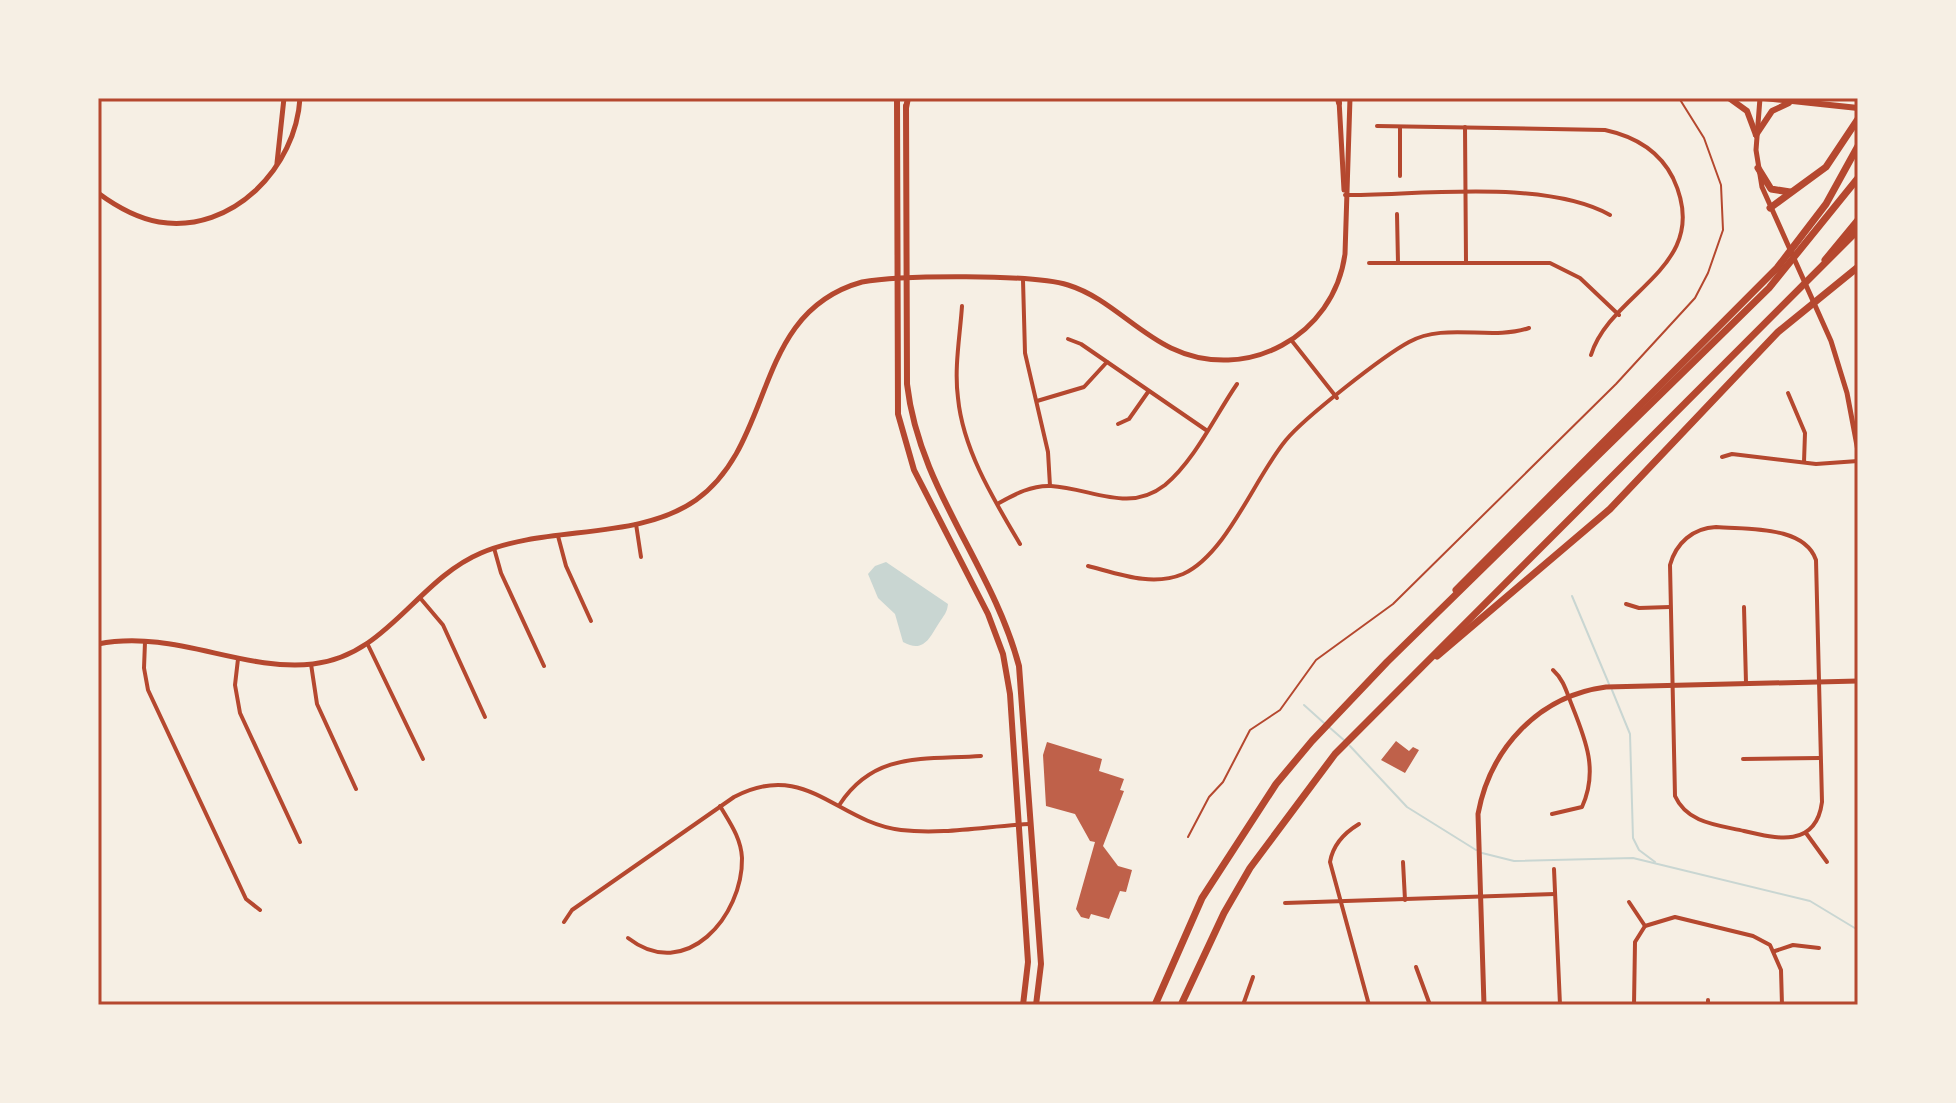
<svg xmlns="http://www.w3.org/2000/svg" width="1956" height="1103" font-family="Merriweather,serif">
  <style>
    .water { fill: #c9d6d2 }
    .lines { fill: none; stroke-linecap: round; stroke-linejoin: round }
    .stream { stroke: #c9d6d2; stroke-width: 2 }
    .building { fill: #bf614a }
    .service { stroke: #b5482f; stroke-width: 2 }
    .minor { stroke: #b5482f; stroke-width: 4 }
    .tertiary { stroke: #b5482f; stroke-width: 5 }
    .secondary { stroke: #b5482f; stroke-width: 6 }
    .primary { stroke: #b5482f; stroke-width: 6 }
    .motorway { stroke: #b5482f; stroke-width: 7 }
    .neatline { fill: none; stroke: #b5482f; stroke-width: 3 }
  </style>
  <rect width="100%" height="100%" fill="#f6efe4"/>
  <!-- water -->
  <path class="water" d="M886,562L948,604C947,613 944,615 939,623C930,637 924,654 903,642L895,614L878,598L868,574L875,566Z"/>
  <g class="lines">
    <!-- stream -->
    <g class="stream">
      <path d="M1572,596L1609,684"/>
      <path d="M1612,690L1630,734L1633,838L1639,850L1655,862"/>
      <path d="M1304,705L1324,723"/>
      <path d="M1329,727L1345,741"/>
      <path d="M1350,746L1407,807L1476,850"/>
      <path d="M1482,853L1514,861L1633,858L1810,901L1858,930"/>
    </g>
  </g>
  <!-- building -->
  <g class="building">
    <path d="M1396,741L1409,751L1413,747L1419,750L1405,773L1381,760Z"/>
    <path d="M1047,742L1102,759L1099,771L1124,779L1120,790L1124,791L1103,846L1118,866L1132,870L1126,892L1120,891L1109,919L1091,914L1089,919L1081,917L1076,909L1095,842L1090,841L1075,814L1046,806L1043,755Z"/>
  </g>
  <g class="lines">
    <!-- service -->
    <path class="service" d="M1188,837L1209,797L1223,782L1250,730L1280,710L1316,660L1393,604L1616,384L1695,298L1708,273L1723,230L1721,185L1704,138L1679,98"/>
    <!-- minor -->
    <g class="minor">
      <path d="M1377,126L1605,130C1633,136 1659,150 1673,178C1715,267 1611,290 1591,355"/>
      <path d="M1400,127V176"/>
      <path d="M1465,127L1466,262"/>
      <path d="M1345,195C1421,195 1546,179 1610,215"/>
      <path d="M1397,214L1398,263"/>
      <path d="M1369,263H1550L1580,278L1619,315"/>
      <path d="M1023,280L1025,353L1048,452L1050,486"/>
      <path d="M962,306C960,336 954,368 958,398C963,450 994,500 1020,544"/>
      <path d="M1068,339L1081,344L1206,430"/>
      <path d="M1292,341L1337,398"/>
      <path d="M1788,393L1805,433L1804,462"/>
      <path d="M1037,401L1084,387L1107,362"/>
      <path d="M1118,424L1129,419L1148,392"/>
      <path d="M1722,457L1732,454L1816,464L1858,461"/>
      <path d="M999,503C1015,494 1032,485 1051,486C1091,488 1128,514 1165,485C1195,460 1215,416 1237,384"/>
      <path d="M636,524L641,557"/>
      <path d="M1716,527C1747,530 1804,525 1816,560L1822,802C1816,848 1777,839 1744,831C1717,825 1687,823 1675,796L1670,565C1676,543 1693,528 1716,527Z"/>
      <path d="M558,536L566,566L591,621"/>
      <path d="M494,548L501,573L544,666"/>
      <path d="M1088,566C1119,574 1152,587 1183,574C1227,554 1255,477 1286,440C1304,418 1383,356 1409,342C1445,322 1491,341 1529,328"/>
      <path d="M421,599L443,625L485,717"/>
      <path d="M1626,604L1639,608L1670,607"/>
      <path d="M1744,607L1746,683"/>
      <path d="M145,642L144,668L148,690L246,899L260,910"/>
      <path d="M368,645L423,759"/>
      <path d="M238,659L235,685L240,713L300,842"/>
      <path d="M311,664L317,704L356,789"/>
      <path d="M1743,759L1820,758"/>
      <path d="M840,804C875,751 925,760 981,756"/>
      <path d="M1552,814L1582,807C1599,770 1585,738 1571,703C1566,690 1563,679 1553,670"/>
      <path d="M1359,824C1344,833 1333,844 1330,862L1369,1005"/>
      <path d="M1806,833L1827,862"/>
      <path d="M1403,862L1405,900"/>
      <path d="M1554,869L1560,1005"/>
      <path d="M1629,902L1645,926"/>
      <path d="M1285,903L1555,894"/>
      <path d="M564,922L572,910L734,797C806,759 836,822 901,830C943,835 988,826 1030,824"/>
      <path d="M628,938C686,983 743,916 742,858C741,838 730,823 720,806"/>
      <path d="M1775,951L1793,945L1819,948"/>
      <path d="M1416,967L1430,1005"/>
      <path d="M1708,1000V1005"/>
      <path d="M1243,1005L1253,977"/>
      <path d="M1634,1005L1635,942L1645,926L1675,917L1753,936L1770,945L1781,970L1782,1005"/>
    </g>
    <!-- tertiary -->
    <g class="tertiary">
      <path d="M1760,98L1756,150L1762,187L1831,341L1847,393L1858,451"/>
      <path d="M1339,100L1344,190"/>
      <path d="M277,163L284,98"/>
      <path d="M98,193C117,207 136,218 159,222C233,234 296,167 300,98"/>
      <path d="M98,644C174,629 242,672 313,664C387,656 417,580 481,553C546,525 638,541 696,500C777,442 751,313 862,282C901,275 1032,274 1068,285C1107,297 1135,331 1171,348C1246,384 1334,336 1345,254L1350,98"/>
      <path d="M1484,1005L1478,814C1490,749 1538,696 1606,687L1858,681"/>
    </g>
    <!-- secondary -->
    <g class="secondary">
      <path d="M897,98L898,414L914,470L988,614L1003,654L1010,694L1028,962L1023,1005"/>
      <path d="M906,106L907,384C919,489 992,565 1019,666L1041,964L1036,1005"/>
    </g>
    <!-- primary -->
    <g class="primary">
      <path d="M897,98V99"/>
      <path d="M1338,98L1339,103"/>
      <path d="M1729,98L1747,111L1756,135"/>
      <path d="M1764,98L1858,108"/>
      <path d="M906,108L908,98"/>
      <path d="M1756,135L1772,111L1789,103"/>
    </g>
    <!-- motorway -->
    <g class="motorway">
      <path d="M1758,168L1771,189L1790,192"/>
      <path d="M1770,208L1826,167L1858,119"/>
      <path d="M1825,260L1858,220"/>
      <path d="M1456,590L1777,268L1826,204L1858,146"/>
      <path d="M1437,656L1610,509L1778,332L1858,267"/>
      <path d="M1155,1005L1202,898L1276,784L1312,741L1387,662L1769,288L1858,178"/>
      <path d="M1181,1005L1224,913L1250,868L1335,754L1858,230"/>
    </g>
  </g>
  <!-- border -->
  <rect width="1956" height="1103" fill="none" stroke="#f6efe4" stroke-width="200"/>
  <rect x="100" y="100" width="1756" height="903" class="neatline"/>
</svg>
